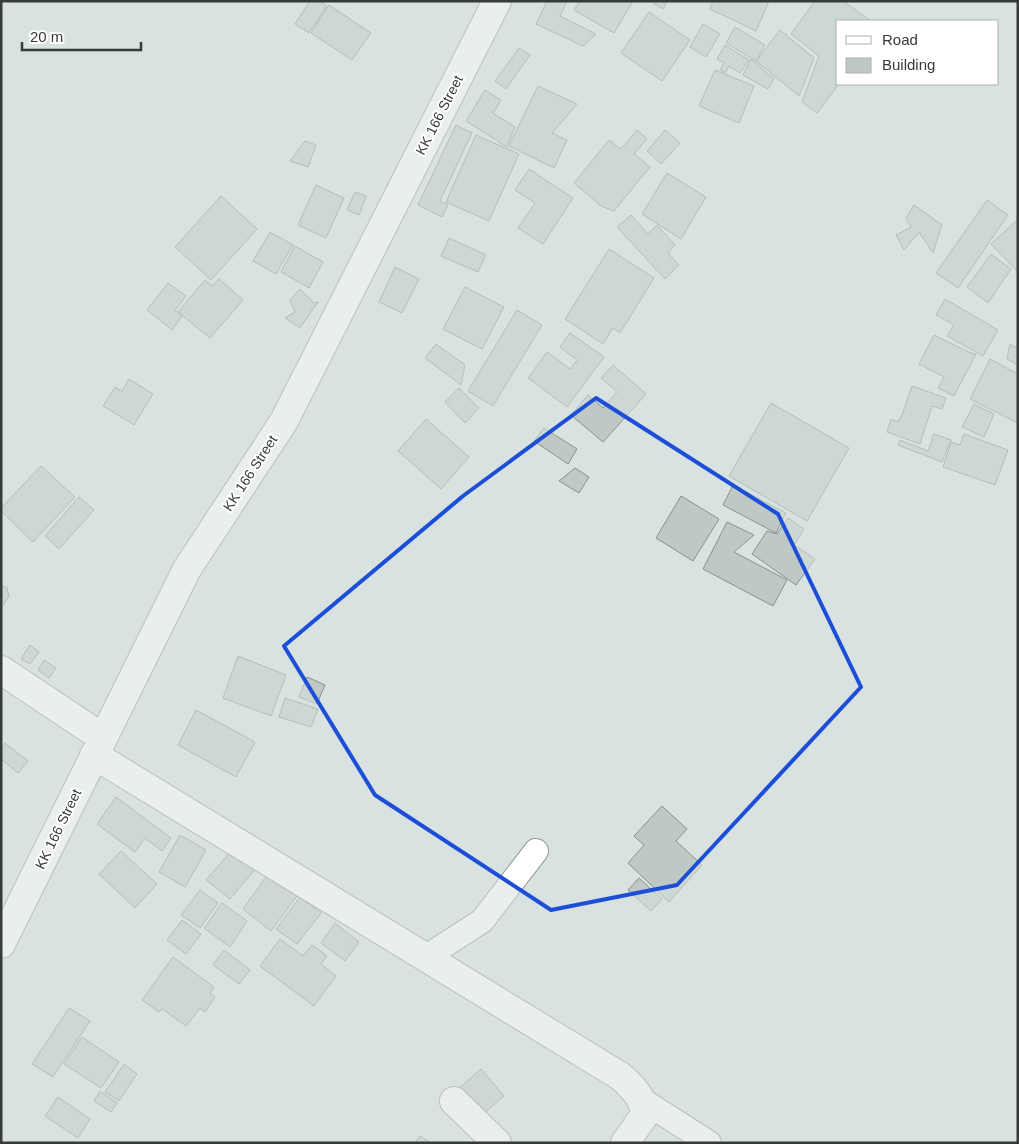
<svg xmlns="http://www.w3.org/2000/svg" width="1019" height="1144" font-family="Helvetica,sans-serif">
  <style>
    .building { fill: #bec9c6; stroke: #889290 }
    .lines { fill: none; stroke-linecap: round; stroke-linejoin: round }
    .service-casing { stroke: #8f9996; stroke-width: 26 }
    .minor-casing { stroke: #8f9996; stroke-width: 30 }
    .tertiary-casing { stroke: #8f9996; stroke-width: 30 }
    .service { stroke: #fff; stroke-width: 24 }
    .minor { stroke: #fff; stroke-width: 28 }
    .tertiary { stroke: #fff; stroke-width: 28 }
    .marked { fill: none; stroke: #1d4ed8; stroke-width: 4; stroke-linejoin: round }
    .labels { text-anchor: middle; dominant-baseline: central; stroke-width: 4; stroke-linejoin: round; paint-order: stroke }
    .street-label { font-size: 14px; fill: #363a39; stroke: #fff }
  </style>
  <rect width="100%" height="100%" fill="#d8e2e0"/>
  <!-- building -->
  <g class="building">
    <path d="M310,1H320L327,6L309,33L295,24Z"/>
    <path d="M547,1H567L560,16L596,34L583,46L536,24Z"/>
    <path d="M580,1H633L614,33L574,10Z"/>
    <path d="M650,1H667L663,9Z"/>
    <path d="M713,1H769L756,31L710,9Z"/>
    <path d="M815,1H843L871,21H838L839,84L817,113L802,102L819,56L791,34Z"/>
    <path d="M329,5L371,33L352,60L311,33Z"/>
    <path d="M649,12L690,40L662,81L621,53Z"/>
    <path d="M703,24L720,34L706,57L690,47Z"/>
    <path d="M735,27L765,45L756,61L726,43Z"/>
    <path d="M780,30L814,58L799,96L756,61Z"/>
    <path d="M725,45L749,60L740,73L729,66L725,73L720,70L724,63L717,59Z"/>
    <path d="M519,48L530,55L506,89L495,81Z"/>
    <path d="M751,59L774,79L768,89L743,75Z"/>
    <path d="M715,70L754,86L739,123L699,106Z"/>
    <path d="M538,86L577,104L552,133L567,140L554,168L509,146Z"/>
    <path d="M485,90L501,100L493,113L515,127L507,147L466,121Z"/>
    <path d="M456,125L472,133L440,201L448,205L442,217L418,205Z"/>
    <path d="M637,130L647,139L634,154L650,167L614,211L601,206L574,183L609,140L621,149Z"/>
    <path d="M665,130L680,143L661,164L647,151Z"/>
    <path d="M476,135L519,154L489,221L446,202Z"/>
    <path d="M305,141L316,145L308,167L290,161Z"/>
    <path d="M529,169L573,198L543,244L518,228L535,203L515,190Z"/>
    <path d="M667,173L706,197L681,239L642,214Z"/>
    <path d="M316,185L344,198L326,238L298,225Z"/>
    <path d="M355,192L366,196L359,215L347,210Z"/>
    <path d="M221,196L257,229L211,280L175,247Z"/>
    <path d="M987,200L1008,215L958,288L936,273Z"/>
    <path d="M914,205L942,225L933,253L919,232L904,250L896,235L911,227L906,218Z"/>
    <path d="M631,215L648,234L657,225L675,245L668,253L679,265L665,279L617,227Z"/>
    <path d="M1017,220L1018,221V272L991,244Z"/>
    <path d="M270,232L293,245L276,274L253,261Z"/>
    <path d="M449,238L486,255L478,272L441,256Z"/>
    <path d="M295,246L323,262L309,288L281,272Z"/>
    <path d="M609,249L654,278L620,333L613,328L603,344L565,319Z"/>
    <path d="M991,254L1011,269L988,303L967,287Z"/>
    <path d="M395,267L419,279L402,313L379,302Z"/>
    <path d="M219,279L243,300L210,338L178,312L205,280L212,286Z"/>
    <path d="M168,283L186,296L175,310L182,316L172,330L147,310Z"/>
    <path d="M465,287L504,307L482,349L443,329Z"/>
    <path d="M300,289L314,303L318,302L300,328L285,318L295,312L290,300Z"/>
    <path d="M945,299L998,330L983,356L947,336L954,325L936,315Z"/>
    <path d="M517,310L542,325L493,406L468,391Z"/>
    <path d="M570,333L604,357L567,407L528,378L547,352L570,369L577,360L560,347Z"/>
    <path d="M934,335L971,353L976,354L954,396L938,388L944,377L919,364Z"/>
    <path d="M436,344L465,365L461,385L425,358Z"/>
    <path d="M1010,344L1018,349V365L1007,359Z"/>
    <path d="M990,359L1018,374V423L970,399Z"/>
    <path d="M613,365L646,394L603,442L571,415L588,395L603,408L617,392L601,378Z"/>
    <path d="M129,379L153,394L134,425L103,406L115,387L122,391Z"/>
    <path d="M912,386L946,398L942,409L932,406L920,444L887,432L891,419L898,422L902,415Z"/>
    <path d="M459,388L479,408L465,423L445,402Z"/>
    <path d="M771,403L849,448L807,521L729,476Z"/>
    <path d="M974,404L994,414L984,437L962,427Z"/>
    <path d="M426,419L469,457L441,489L398,451Z"/>
    <path d="M544,428L577,449L568,464L534,441Z"/>
    <path d="M934,434L951,440L942,462L898,445L900,440L928,451Z"/>
    <path d="M964,434L1008,450L995,485L943,467L951,442L960,445Z"/>
    <path d="M41,466L75,497L33,542L1,511V508Z"/>
    <path d="M575,468L589,477L579,493L559,481Z"/>
    <path d="M733,485L786,513L776,533L723,505Z"/>
    <path d="M681,496L719,519L693,561L656,538Z"/>
    <path d="M79,497L94,510L59,549L45,536Z"/>
    <path d="M788,518L804,529L794,545L815,559L796,585L752,554L767,531L777,534Z"/>
    <path d="M727,522L754,535L734,552L787,580L773,606L703,569Z"/>
    <path d="M1,585L7,588L9,596L1,609Z"/>
    <path d="M30,645L39,652L30,664L21,659Z"/>
    <path d="M238,656L286,675L271,716L223,698Z"/>
    <path d="M44,660L56,668L49,678L38,670Z"/>
    <path d="M307,677L325,685L317,704L299,697Z"/>
    <path d="M285,698L318,709L311,727L279,717Z"/>
    <path d="M196,710L255,742L236,777L178,745Z"/>
    <path d="M5,743L28,761L18,773L1,759V749Z"/>
    <path d="M116,797L171,838L162,851L145,838L135,852L97,824Z"/>
    <path d="M662,806L687,829L676,841L702,865L669,902L628,863L644,845L634,836Z"/>
    <path d="M180,835L206,850L185,887L159,872Z"/>
    <path d="M233,849L256,868L230,899L206,880Z"/>
    <path d="M121,851L157,884L135,908L99,874Z"/>
    <path d="M268,874L297,896L271,931L243,909Z"/>
    <path d="M639,878L662,899L651,911L628,890Z"/>
    <path d="M200,890L218,903L200,928L181,915Z"/>
    <path d="M300,897L321,913L297,944L276,929Z"/>
    <path d="M222,903L247,921L230,947L204,928Z"/>
    <path d="M182,920L201,934L186,954L167,940Z"/>
    <path d="M335,923L359,942L345,961L321,943Z"/>
    <path d="M280,939L303,956L312,945L327,956L321,964L336,976L314,1006L260,966Z"/>
    <path d="M224,950L250,970L239,984L213,965Z"/>
    <path d="M173,957L214,987L210,993L215,997L205,1012L200,1008L186,1026L162,1009L159,1012L142,1000Z"/>
    <path d="M69,1008L90,1021L53,1077L32,1064Z"/>
    <path d="M82,1037L119,1062L101,1088L64,1064Z"/>
    <path d="M124,1064L137,1074L119,1101L105,1092Z"/>
    <path d="M481,1069L504,1096L481,1116L457,1090Z"/>
    <path d="M100,1091L117,1103L111,1112L94,1101Z"/>
    <path d="M58,1097L90,1119L78,1138L45,1116Z"/>
    <path d="M420,1136L431,1143H415Z"/>
  </g>
  <g class="lines">
    <defs>
      <g id="service">
        <path d="M426,957L482,921L536,851"/>
        <path d="M642,1100L709,1143"/>
      </g>
      <g id="minor">
        <path d="M1,670L103,738"/>
        <path d="M94,755L620,1076C633,1087 641,1096 646,1113L625,1143"/>
        <path d="M454,1101L497,1143"/>
      </g>
      <path id="tertiary" d="M1,944L187,569L284,421L497,1"/>
    </defs>
    <!-- service casing -->
    <use href="#service" class="service-casing"/>
    <!-- minor casing -->
    <use href="#minor" class="minor-casing"/>
    <!-- tertiary casing -->
    <use href="#tertiary" class="tertiary-casing"/>
    <!-- service -->
    <use href="#service" class="service"/>
    <!-- minor -->
    <use href="#minor" class="minor"/>
    <!-- tertiary -->
    <use href="#tertiary" class="tertiary"/>
  </g>
  <!-- marked area -->
  <path d="M0 0H1019V1144H0ZM596,398L778,514L861,687L677,885L551,910L375,795L284,646L463,496Z" fill="#d8e2e0" fill-opacity=".55" fill-rule="evenodd"/>
  <path class="marked" d="M596,398L778,514L861,687L677,885L551,910L375,795L284,646L463,496Z"/>
  <g class="labels">
    <!-- street labels -->
    <g class="street-label">
      <text transform="translate(439 115) rotate(-63)">KK 166 Street</text>
      <text transform="translate(250 473) rotate(-57)">KK 166 Street</text>
      <text transform="translate(58 829) rotate(-64)">KK 166 Street</text>
    </g>
  </g>
  <!-- border -->
  <rect width="1019" height="1144" fill="none" stroke="#363a39" stroke-width="5"/>
  <!-- legend -->
  <rect x="836" y="20" width="162" height="65" fill="#ffffff" stroke="#afb0b0"/>
  <rect x="846" y="36" width="25" height="8" fill="#ffffff" stroke="#afb0b0"/>
  <text x="882" y="45" font-size="15" fill="#363a39">Road</text>
  <rect x="846" y="58" width="25" height="15" fill="#bec9c6" stroke="#afb0b0"/>
  <text x="882" y="70" font-size="15" fill="#363a39">Building</text>
  <!-- scale -->
  <path d="M22 42v8h119v-8" fill="none" stroke="#363a39" stroke-width="2.5"/>
  <text x="30" y="42" font-size="15" fill="#363a39" stroke="#ffffff" stroke-width="4" paint-order="stroke">20 m</text>
</svg>
